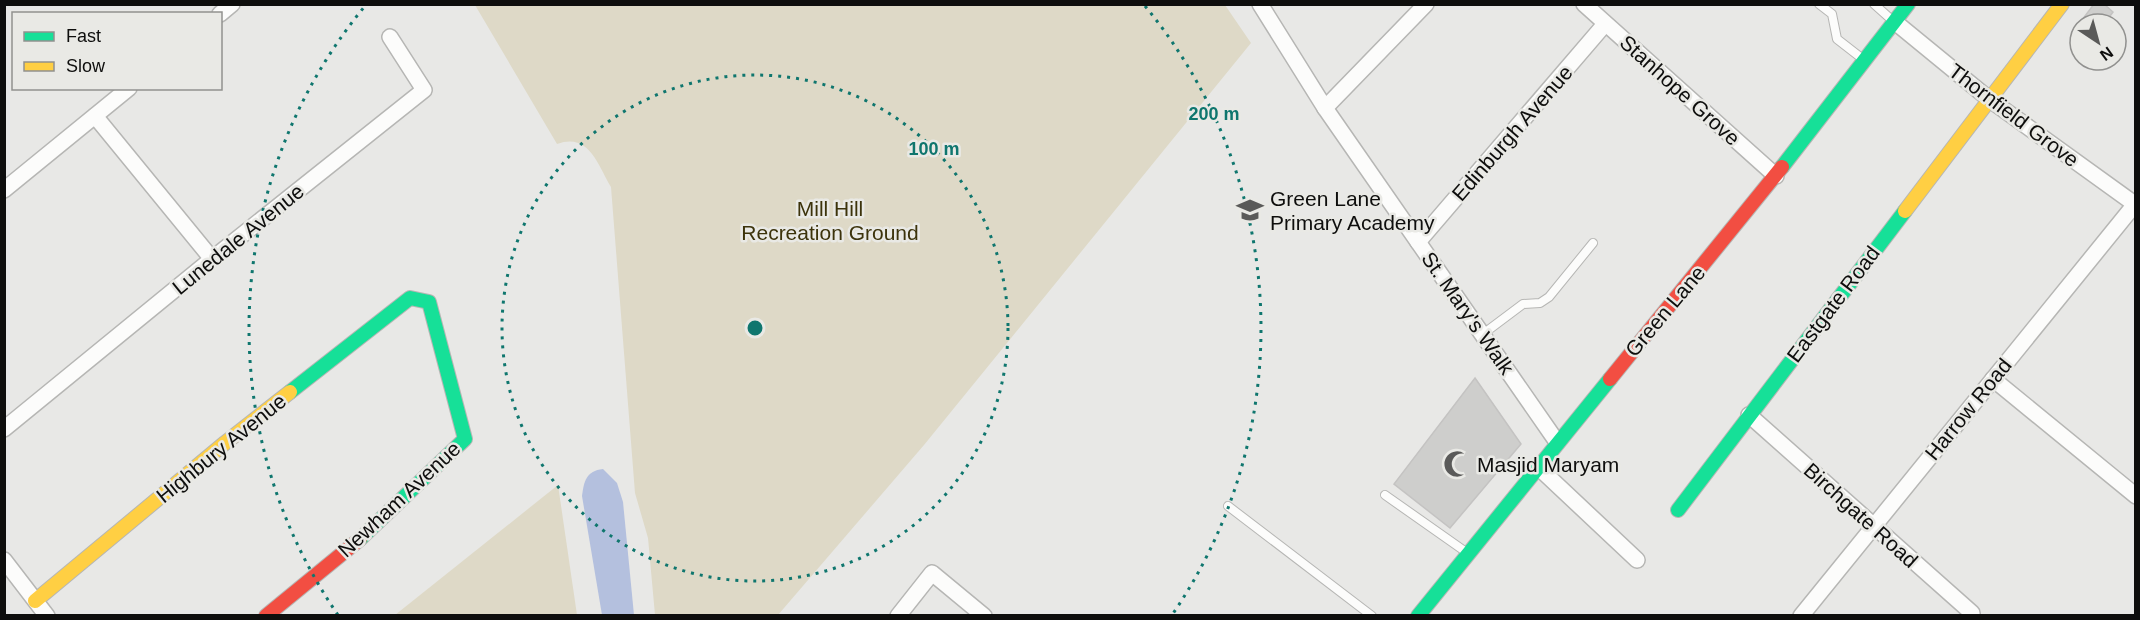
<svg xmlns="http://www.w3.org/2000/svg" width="2140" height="620" font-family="Helvetica,sans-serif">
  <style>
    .green { fill: #ded9c7 }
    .water { fill: #b4c0de }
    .building { fill: #cececc; stroke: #c4c3c2; stroke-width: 1.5 }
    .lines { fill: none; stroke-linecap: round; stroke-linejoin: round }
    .lane-casing { stroke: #b6b6b4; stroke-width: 10 }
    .street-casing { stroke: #b6b6b4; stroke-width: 18 }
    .fast-casing { stroke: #b6b6b4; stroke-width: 16 }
    .slow-casing { stroke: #b6b6b4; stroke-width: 16 }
    .jam-casing { stroke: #b6b6b4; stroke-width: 16 }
    .lane { stroke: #fcfcfb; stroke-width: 8 }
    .street { stroke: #fcfcfb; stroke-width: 15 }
    .fast { stroke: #16e098; stroke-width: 14 }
    .slow { stroke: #ffcf43; stroke-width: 14 }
    .jam { stroke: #f24e42; stroke-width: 14 }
    .ring { fill: none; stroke: #0f766e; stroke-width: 3; stroke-dasharray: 3 6 }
    .labels { text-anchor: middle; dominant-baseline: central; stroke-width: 5; stroke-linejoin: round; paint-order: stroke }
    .street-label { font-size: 21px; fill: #0e0e0d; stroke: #e9e9e5 }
    .poi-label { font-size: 21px; fill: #0e0e0d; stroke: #e9e9e5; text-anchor: start }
    .park-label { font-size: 21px; fill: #3c330b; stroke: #e9e9e5 }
    .centre { fill: #0f766e; stroke: #e9e9e5; stroke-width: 3 }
    .ring-label { font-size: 18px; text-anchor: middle; font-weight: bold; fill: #0f766e; stroke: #e9e9e5; stroke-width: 5; stroke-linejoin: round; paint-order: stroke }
  </style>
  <rect width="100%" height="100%" fill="#e8e8e6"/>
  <!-- green -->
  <g class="green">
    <path d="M475,5H1225L1251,43L924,445L778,615H655L648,538L635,493L611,187C598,165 589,132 557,144Z"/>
    <path d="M558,485L577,615H395Z"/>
  </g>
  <!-- water -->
  <path class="water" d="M603,469L617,483L623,502L634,615H602L582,496C584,481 586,471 603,469Z"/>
  <!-- building -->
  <g class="building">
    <path d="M2094,4H2104L2113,12L2104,24H2079Z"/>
    <path d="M1475,378L1521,444L1450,528L1394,484Z"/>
  </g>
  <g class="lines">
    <defs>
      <g id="lane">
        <path d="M1819,4L1832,14L1837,39L1864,60"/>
        <path d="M1874,4L1893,21"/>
        <path d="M1483,334L1523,304L1540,303L1549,297L1593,243"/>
        <path d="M1385,495L1466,552"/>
        <path d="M1228,506L1372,616"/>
      </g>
      <g id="street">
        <path d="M1260,4L1325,108L1557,442"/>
        <path d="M1584,4L1776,176"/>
        <path d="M220,14L232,4"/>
        <path d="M1895,22L1989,99L2136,205"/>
        <path d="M1325,108L1426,4"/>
        <path d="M95,116L212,259"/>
        <path d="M4,190L129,88"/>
        <path d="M1418,242L1605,24"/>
        <path d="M1993,379L2136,496"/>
        <path d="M1749,415L1972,613V616"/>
        <path d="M4,429L212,259L424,90L390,37"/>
        <path d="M1537,466L1637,560"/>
        <path d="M4,560L47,616"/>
        <path d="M898,616L932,573L984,616"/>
        <path d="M1801,616L2136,203"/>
      </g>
      <g id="fast">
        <path d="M1782,167L1908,4"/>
        <path d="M290,392L410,298L429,302L465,439L360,539"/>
        <path d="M1678,510L1905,211"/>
        <path d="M1418,616L1610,379"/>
      </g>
      <g id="slow">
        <path d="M1905,211L2062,4"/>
        <path d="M35,601L225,443L290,392"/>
      </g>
      <g id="jam">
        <path d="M1610,379L1782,167"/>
        <path d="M266,616L360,539"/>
      </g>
    </defs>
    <!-- lane casing -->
    <use href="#lane" class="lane-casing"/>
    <!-- street casing -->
    <use href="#street" class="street-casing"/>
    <!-- fast casing -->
    <use href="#fast" class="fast-casing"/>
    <!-- slow casing -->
    <use href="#slow" class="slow-casing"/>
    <!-- jam casing -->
    <use href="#jam" class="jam-casing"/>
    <!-- lane -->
    <use href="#lane" class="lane"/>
    <!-- street -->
    <use href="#street" class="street"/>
    <!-- fast -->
    <use href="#fast" class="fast"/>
    <!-- slow -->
    <use href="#slow" class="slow"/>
    <!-- jam -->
    <use href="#jam" class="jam"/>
  </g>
  <!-- distance rings -->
  <g class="ring">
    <circle cx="755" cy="328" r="253"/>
    <path d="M338 615A506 506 0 0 1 365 6M1145 6A506 506 0 0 1 1172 615"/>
  </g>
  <!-- icons -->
  <defs>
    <symbol id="school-bare" viewBox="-9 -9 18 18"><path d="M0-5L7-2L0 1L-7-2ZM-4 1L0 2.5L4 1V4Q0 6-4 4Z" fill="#5a5a59" stroke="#e9e9e5" stroke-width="2.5" paint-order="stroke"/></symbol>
    <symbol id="mosque-bare" viewBox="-9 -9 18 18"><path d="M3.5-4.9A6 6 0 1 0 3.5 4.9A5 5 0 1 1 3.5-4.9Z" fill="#5a5a59" stroke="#e9e9e5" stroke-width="2.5" paint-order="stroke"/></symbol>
  </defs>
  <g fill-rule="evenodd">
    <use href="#school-bare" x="1231" y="191" width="38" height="38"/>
    <use href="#mosque-bare" x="1438" y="445" width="38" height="38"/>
  </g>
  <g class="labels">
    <!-- street labels -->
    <g class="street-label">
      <text transform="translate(1680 90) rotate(42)">Stanhope Grove</text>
      <text transform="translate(2014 115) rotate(37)">Thornfield Grove</text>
      <text transform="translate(1512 133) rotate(-49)">Edinburgh Avenue</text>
      <text transform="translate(238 239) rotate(-39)">Lunedale Avenue</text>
      <text transform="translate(1833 304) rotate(-53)">Eastgate Road</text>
      <text transform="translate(1665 311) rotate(-50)">Green Lane</text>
      <text transform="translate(1468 313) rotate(55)">St. Mary's Walk</text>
      <text transform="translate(1968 409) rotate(-51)">Harrow Road</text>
      <text transform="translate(221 448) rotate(-39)">Highbury Avenue</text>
      <text transform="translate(399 499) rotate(-43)">Newham Avenue</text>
      <text transform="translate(1861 515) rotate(42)">Birchgate Road</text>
    </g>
    <!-- poi labels -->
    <g class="poi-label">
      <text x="1270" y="198">Green Lane<tspan x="1270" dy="24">Primary Academy</tspan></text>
      <text x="1477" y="464">Masjid Maryam</text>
    </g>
    <!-- park labels -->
    <g class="park-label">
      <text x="830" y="208">Mill Hill<tspan x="830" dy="24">Recreation Ground</tspan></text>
    </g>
  </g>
  <circle cx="755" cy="328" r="9" class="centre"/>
  <g class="ring-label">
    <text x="1214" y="120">200 m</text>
    <text x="934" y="155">100 m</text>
  </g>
  <!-- border -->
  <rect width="2140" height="620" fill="none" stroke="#0e0e0d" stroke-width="12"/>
  <!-- legend -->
  <rect x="12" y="12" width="210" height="78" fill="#e9e9e5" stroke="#91918f" stroke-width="1.5"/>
  <rect x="24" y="32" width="30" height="9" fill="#16e098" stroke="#91918f" stroke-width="1.5"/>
  <text x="66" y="42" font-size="18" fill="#0e0e0d">Fast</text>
  <rect x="24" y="62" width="30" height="9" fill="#ffcf43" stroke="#91918f" stroke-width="1.5"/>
  <text x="66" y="72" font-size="18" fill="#0e0e0d">Slow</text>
  <!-- north arrow -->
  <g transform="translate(2098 42) rotate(144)"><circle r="28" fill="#e9e9e5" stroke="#91918f" stroke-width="1.5"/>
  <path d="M0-4.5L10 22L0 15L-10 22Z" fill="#5a5a59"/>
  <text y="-9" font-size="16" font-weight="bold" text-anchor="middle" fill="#0e0e0d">N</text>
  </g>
</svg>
